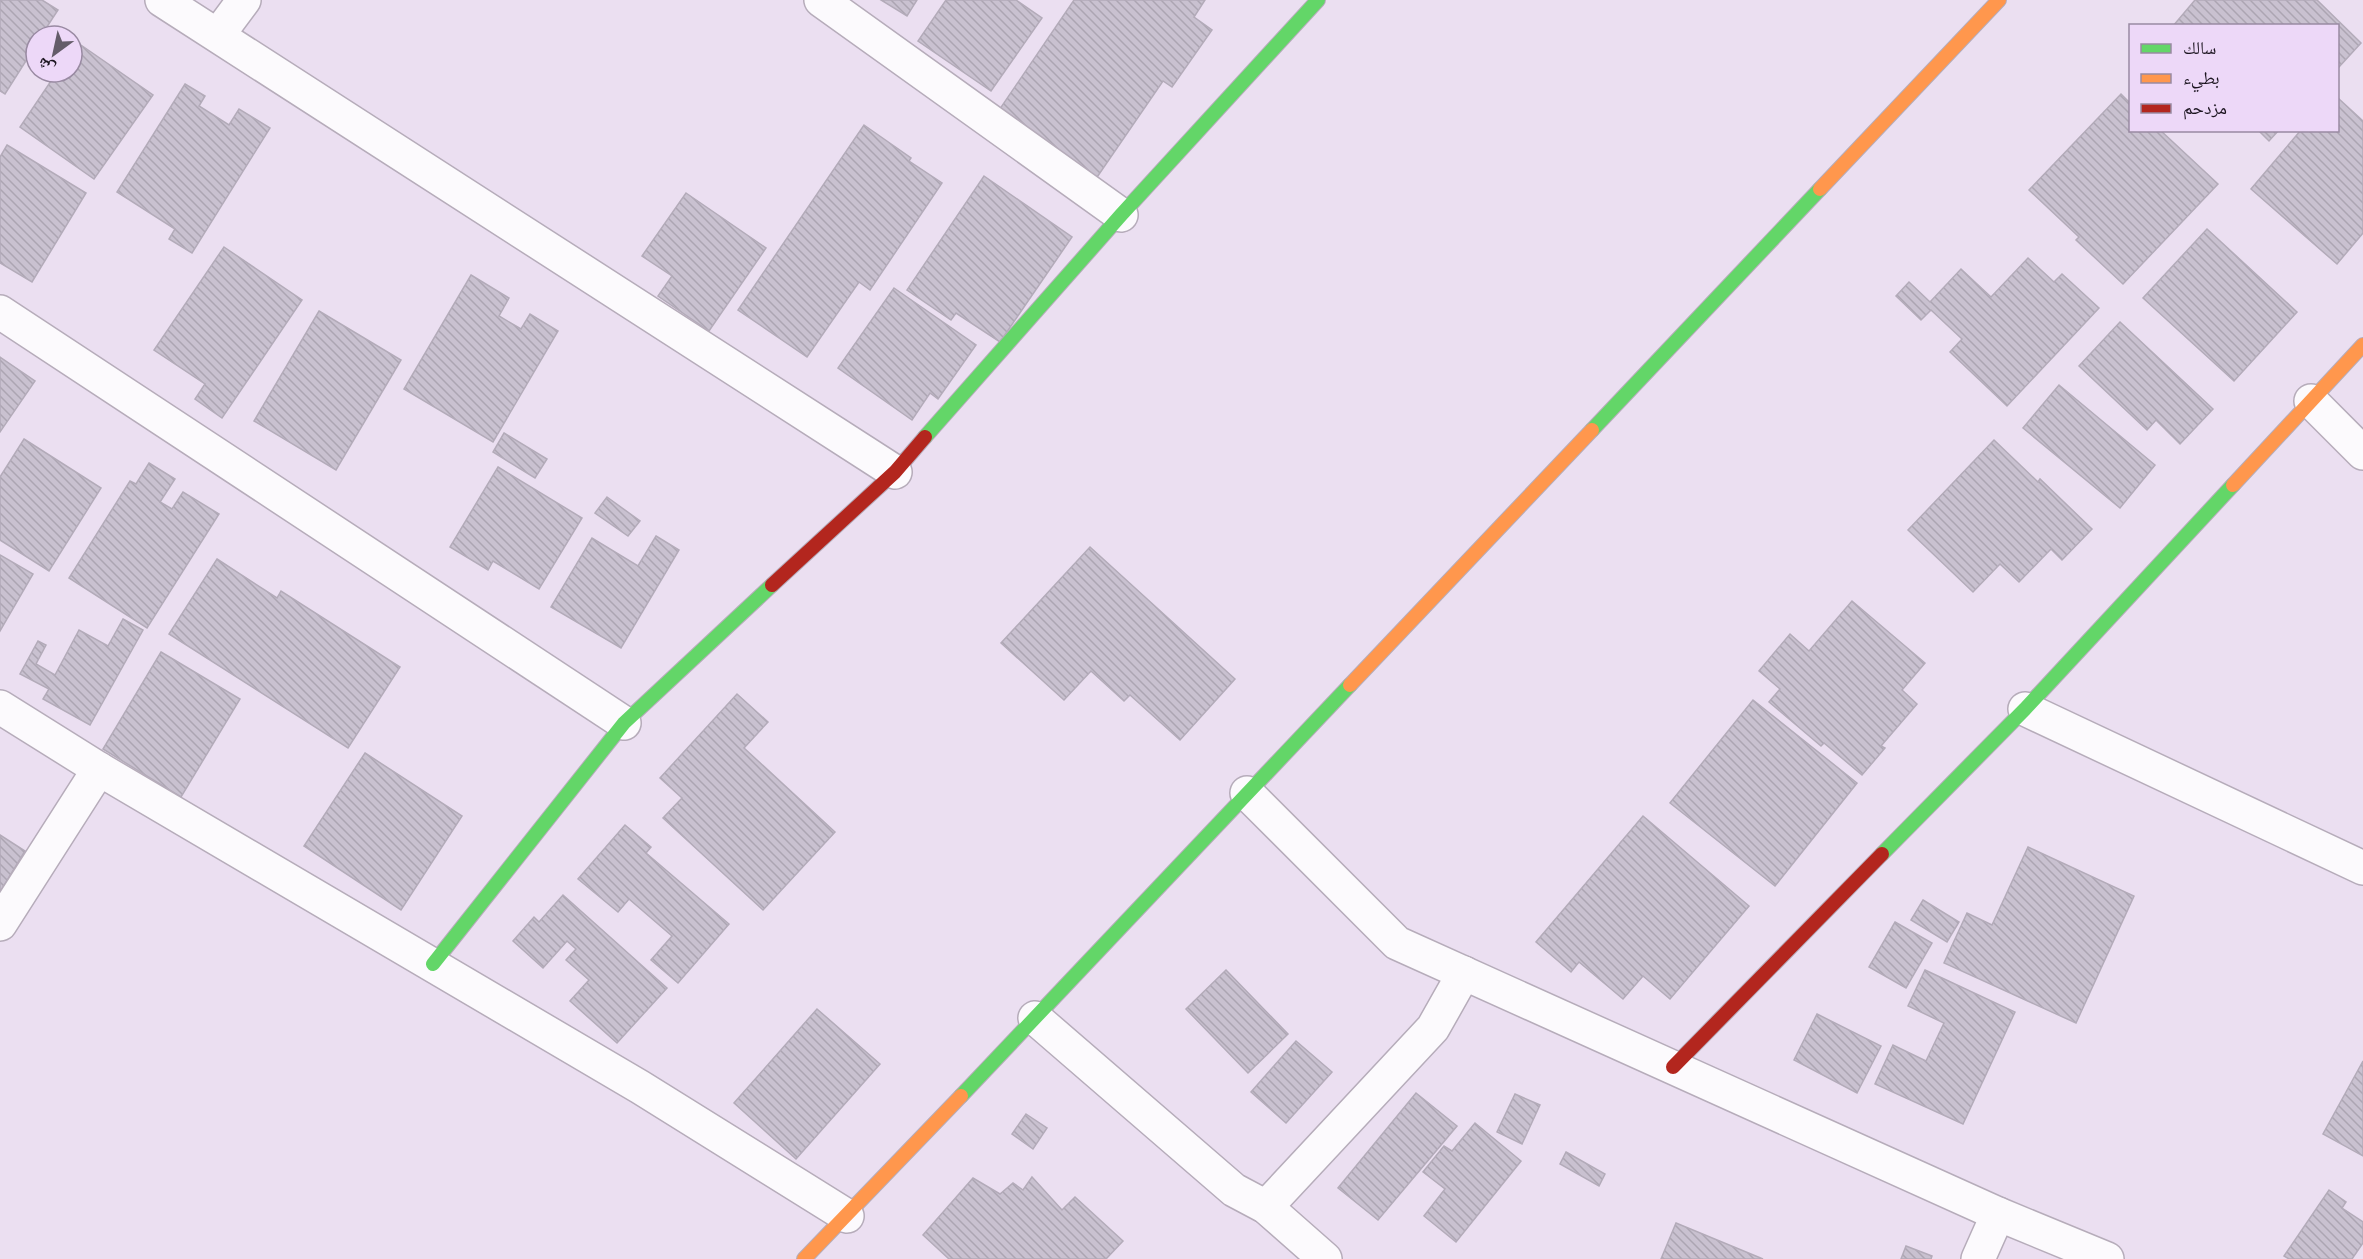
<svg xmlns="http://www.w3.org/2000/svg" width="2363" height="1259" font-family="'Fira Sans Condensed','Noto Naskh Arabic',sans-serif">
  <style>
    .building { fill: url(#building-back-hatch); stroke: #b3abb9; stroke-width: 1.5 }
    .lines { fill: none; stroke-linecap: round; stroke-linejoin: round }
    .street-casing { stroke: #b6acba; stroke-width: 36 }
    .fast-casing { stroke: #b6acba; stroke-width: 16 }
    .slow-casing { stroke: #b6acba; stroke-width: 16 }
    .jam-casing { stroke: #b6acba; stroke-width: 16 }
    .street { stroke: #fcfafd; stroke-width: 33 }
    .fast { stroke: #63d668; stroke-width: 14 }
    .slow { stroke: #ff974d; stroke-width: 14 }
    .jam { stroke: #b3261e; stroke-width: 14 }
  </style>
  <defs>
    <pattern id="building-back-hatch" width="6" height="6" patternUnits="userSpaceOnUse" patternTransform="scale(1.5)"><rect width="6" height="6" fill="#c9c1d0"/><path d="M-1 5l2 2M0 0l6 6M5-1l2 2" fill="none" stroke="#aca5b2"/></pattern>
  </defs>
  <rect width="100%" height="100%" fill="#ebdff1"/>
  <!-- building -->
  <g class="building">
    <path d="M0,0H42L58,10L41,36H36V45L5,94L0,91Z"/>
    <path d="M881,0H917L907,16Z"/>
    <path d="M946,0H1016L1042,18L991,91L918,41Z"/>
    <path d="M1074,0H1205L1194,17L1212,30L1172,87L1163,81L1091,186L993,119Z"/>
    <path d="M2195,0H2317L2361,43L2338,68V26H2173Z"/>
    <path d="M78,43L153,95L94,179L20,127L57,72H72V51Z"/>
    <path d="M185,84L205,96L199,106L229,125L239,109L270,128L192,253L169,239L175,229L117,192Z"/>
    <path d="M2121,94L2130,103V130H2160L2218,184L2123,284L2076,240L2079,237L2029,190Z"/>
    <path d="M2338,98L2363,121V233L2337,264L2251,189L2301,130H2338Z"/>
    <path d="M864,125L911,158L909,161L942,183L870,290L859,282L807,357L738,310Z"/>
    <path d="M2258,130H2279L2269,141Z"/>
    <path d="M7,145L86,193L32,282L0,263V157Z"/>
    <path d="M984,176L1072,237L1000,342L956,313L951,320L907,290Z"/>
    <path d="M686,193L766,248L709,331L658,296L672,276L642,256Z"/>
    <path d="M2207,229L2297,312L2234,381L2143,298Z"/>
    <path d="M224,247L302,300L222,418L195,399L205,384L154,350Z"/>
    <path d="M2028,258L2054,282L2062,274L2099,308L2007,406L1950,352L1962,339L1931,310L1921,320L1896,296L1909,282L1930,302L1961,269L1991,297Z"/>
    <path d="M471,275L509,298L499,316L521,329L530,314L558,331L493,442L404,389Z"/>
    <path d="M894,288L976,345L938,399L930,393L912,420L838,368Z"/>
    <path d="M319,311L401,360L336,470L254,421Z"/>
    <path d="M2120,322L2213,409L2180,444L2156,420L2147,430L2079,366Z"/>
    <path d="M0,357L35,381L0,432Z"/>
    <path d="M2059,385L2155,465L2120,508L2023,428Z"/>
    <path d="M504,433L547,459L535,478L493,452Z"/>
    <path d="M24,439L101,488L49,571L0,540V477Z"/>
    <path d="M1994,440L2038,482L2040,479L2092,529L2062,560L2051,549L2019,582L2000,564L1973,592L1908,530Z"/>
    <path d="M149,463L175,479L160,502L172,509L183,492L219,514L147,628L69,578L130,481L136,484Z"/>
    <path d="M498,467L582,518L539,589L493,561L488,570L450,547Z"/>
    <path d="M607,497L640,521L628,536L595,513Z"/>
    <path d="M656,536L679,550L621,648L551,607L592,538L638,566Z"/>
    <path d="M1090,547L1235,679L1180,740L1130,695L1124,701L1091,671L1064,700L1001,643Z"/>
    <path d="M0,555L33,574L0,631Z"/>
    <path d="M217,559L277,598L281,591L400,667L348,748L169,634Z"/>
    <path d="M1852,601L1925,663L1902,690L1917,704L1881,746L1885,748L1862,775L1824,743L1821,746L1769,702L1780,689L1759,671L1790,634L1809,651Z"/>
    <path d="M123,619L143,630L90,725L43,699L49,689L20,674L38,641L46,645L36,664L55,675L79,630L108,646Z"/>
    <path d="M161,652L240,699L181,797L103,749Z"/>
    <path d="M737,694L768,722L744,748L835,832L763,910L663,818L682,798L660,778Z"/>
    <path d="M1753,700L1857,783L1775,886L1670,803Z"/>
    <path d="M365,753L462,816L401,910L304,846Z"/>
    <path d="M1643,816L1749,906L1670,999L1643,976L1623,999L1579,962L1571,972L1536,942Z"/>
    <path d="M625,825L651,847L646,853L729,924L678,983L651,960L672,936L629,899L618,912L578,879Z"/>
    <path d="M0,835L25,851L0,892Z"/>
    <path d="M2028,847L2134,896L2076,1023L1944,963L1967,913L1992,925Z"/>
    <path d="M563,895L667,988L617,1043L570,1001L589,980L566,960L576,949L567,941L543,968L513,941L534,917L539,922Z"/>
    <path d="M1923,900L1959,922L1947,942L1911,920Z"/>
    <path d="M1895,922L1932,943L1906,988L1869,967Z"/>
    <path d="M1226,970L1288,1034L1248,1073L1186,1009Z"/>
    <path d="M1925,970L2015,1012L1963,1124L1875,1084L1893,1045L1926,1061L1944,1023L1908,1006Z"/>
    <path d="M817,1009L880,1064L796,1159L734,1103Z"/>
    <path d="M1817,1014L1881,1046L1857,1093L1794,1060Z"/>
    <path d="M1296,1041L1332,1072L1286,1123L1251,1092Z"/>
    <path d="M2363,1061V1156L2323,1134Z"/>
    <path d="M1416,1093L1457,1126L1378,1220L1338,1188Z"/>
    <path d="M1515,1094L1540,1105L1522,1144L1497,1132Z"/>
    <path d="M1026,1114L1047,1128L1033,1149L1012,1134Z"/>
    <path d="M1475,1123L1521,1161L1456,1242L1424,1216L1445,1189L1423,1172L1444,1146L1452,1151Z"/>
    <path d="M1566,1152L1605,1174L1599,1186L1560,1164Z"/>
    <path d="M1032,1177L1062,1210L1075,1197L1123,1241L1106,1259H949L923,1235L973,1178L1000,1194L1013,1183L1023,1190Z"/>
    <path d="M2329,1190L2346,1202L2342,1208L2363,1222V1243L2352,1259H2289L2284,1256Z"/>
    <path d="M1676,1223L1763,1259H1661Z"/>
    <path d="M1906,1246L1932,1256L1931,1259H1901Z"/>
  </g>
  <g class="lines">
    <defs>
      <g id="street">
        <path d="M162,0L895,472"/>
        <path d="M821,0L1121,215"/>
        <path d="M218,35L244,0"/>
        <path d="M0,312L624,723"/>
        <path d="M2311,401L2363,453"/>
        <path d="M0,707L99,769L640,1087L847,1216"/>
        <path d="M2025,709L2363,868"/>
        <path d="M1247,793L1397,943L1998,1214L2107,1259"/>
        <path d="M0,924L99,769"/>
        <path d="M1035,1018L1234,1190L1266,1207L1325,1259"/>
        <path d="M1266,1207L1433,1028L1464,973"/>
        <path d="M1978,1259L1998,1214"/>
      </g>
      <g id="fast">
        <path d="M1592,430L1820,189"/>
        <path d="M925,437L1121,215L1318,0"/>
        <path d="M1882,854L2025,709L2233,485"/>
        <path d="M433,964L624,723L772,585"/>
        <path d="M961,1096L1350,685"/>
      </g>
      <g id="slow">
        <path d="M1820,189L1999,0"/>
        <path d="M2233,485L2363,345"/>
        <path d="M1350,685L1592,430"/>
        <path d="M804,1259L961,1096"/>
      </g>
      <g id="jam">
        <path d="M772,585L895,472L925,437"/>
        <path d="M1673,1067L1882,854"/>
      </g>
    </defs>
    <!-- street casing -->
    <use href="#street" class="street-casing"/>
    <!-- fast casing -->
    <use href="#fast" class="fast-casing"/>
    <!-- slow casing -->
    <use href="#slow" class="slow-casing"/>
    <!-- jam casing -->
    <use href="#jam" class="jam-casing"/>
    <!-- street -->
    <use href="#street" class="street"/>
    <!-- fast -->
    <use href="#fast" class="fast"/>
    <!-- slow -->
    <use href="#slow" class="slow"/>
    <!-- jam -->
    <use href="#jam" class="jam"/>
  </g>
  <!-- legend -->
  <rect x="2129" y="24" width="210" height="108" fill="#edd8f8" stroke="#998aa2" stroke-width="1.5"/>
  <rect x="2141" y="44" width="30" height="9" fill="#63d668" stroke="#998aa2" stroke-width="1.5"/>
  <text x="2183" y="54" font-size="18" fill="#1c1520">سالك</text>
  <rect x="2141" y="74" width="30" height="9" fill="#ff974d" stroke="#998aa2" stroke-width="1.5"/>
  <text x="2183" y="84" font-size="18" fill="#1c1520">بطيء</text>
  <rect x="2141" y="104" width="30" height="9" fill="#b3261e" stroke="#998aa2" stroke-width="1.5"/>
  <text x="2183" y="114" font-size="18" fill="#1c1520">مزدحم</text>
  <!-- north arrow -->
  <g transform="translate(54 54) rotate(213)"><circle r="28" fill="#edd8f8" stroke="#998aa2" stroke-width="1.5"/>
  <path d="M0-4.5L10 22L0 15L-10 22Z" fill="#645c69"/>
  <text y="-9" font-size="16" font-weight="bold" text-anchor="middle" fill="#1c1520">ش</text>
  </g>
</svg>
